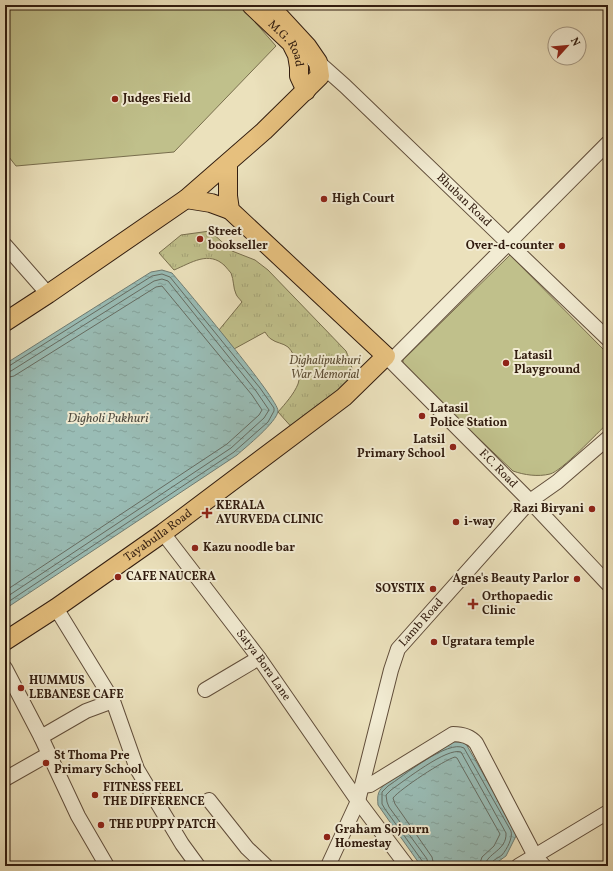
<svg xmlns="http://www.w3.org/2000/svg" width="613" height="871" font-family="Vollkorn,serif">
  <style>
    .park { fill: url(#park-tufts); stroke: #786e4d }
    .pitch { fill: #c0c08b; stroke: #786e4d }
    .water { fill: url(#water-ripples); stroke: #6f7c73 }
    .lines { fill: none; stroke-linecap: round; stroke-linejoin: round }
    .shore { stroke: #656c62; stroke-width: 1 }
    .minor-casing { stroke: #604d3a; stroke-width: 16 }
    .major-casing { stroke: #311c0f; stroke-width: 20 }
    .minor { stroke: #f2ecd3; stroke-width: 14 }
    .major { stroke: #e6c07e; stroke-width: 18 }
    .poi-dot { fill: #8f2418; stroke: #f2ecd3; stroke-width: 1.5 }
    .labels { text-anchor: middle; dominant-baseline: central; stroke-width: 4; stroke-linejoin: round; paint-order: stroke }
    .street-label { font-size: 12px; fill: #311c0f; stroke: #f2ecd3 }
    .poi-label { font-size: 12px; font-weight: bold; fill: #311c0f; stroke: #f2ecd3; text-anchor: start }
    .park-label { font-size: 12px; font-style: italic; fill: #5c4d34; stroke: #f2ecd3 }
    .water-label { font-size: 13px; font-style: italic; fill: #504c41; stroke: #f2ecd3 }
  </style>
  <defs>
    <pattern id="park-tufts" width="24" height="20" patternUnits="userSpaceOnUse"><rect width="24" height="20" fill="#c0c08b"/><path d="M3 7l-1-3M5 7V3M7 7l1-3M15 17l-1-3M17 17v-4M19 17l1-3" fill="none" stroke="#a5a477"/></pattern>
    <pattern id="water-ripples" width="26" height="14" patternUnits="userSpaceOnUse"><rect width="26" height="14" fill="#99bcb5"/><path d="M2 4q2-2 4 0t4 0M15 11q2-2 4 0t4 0" fill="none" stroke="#84a19a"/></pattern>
  </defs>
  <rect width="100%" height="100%" fill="#ebe1bc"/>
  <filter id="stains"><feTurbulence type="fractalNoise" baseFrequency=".005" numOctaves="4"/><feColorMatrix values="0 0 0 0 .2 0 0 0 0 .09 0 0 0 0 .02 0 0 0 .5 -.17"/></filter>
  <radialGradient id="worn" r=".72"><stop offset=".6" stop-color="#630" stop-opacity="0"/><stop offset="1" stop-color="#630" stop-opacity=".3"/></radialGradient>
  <!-- park -->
  <path class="park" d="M210,231L232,251L255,260L268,270L346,351C350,361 354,368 351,379L295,431L278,412C285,404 294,394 298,384C302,374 296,355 288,347C283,343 276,343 271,339C269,338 267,335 265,332L234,349L219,330L242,302C240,299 237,297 236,294C233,288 234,280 231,273C229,271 227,268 225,266C209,250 191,263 174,270L159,253L181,235Z"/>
  <!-- pitch -->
  <g class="pitch">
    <path d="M5,5H240L276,46L174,152L16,166L5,152Z"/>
    <path d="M510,255L608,354V423C597,433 562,471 550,474C538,477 524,475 513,471L403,367V360Z"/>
  </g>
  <!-- water -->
  <g class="water">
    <path d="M162,270L172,273C186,289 279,400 278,411C277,422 246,447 237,455L5,609V364L151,272Z"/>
    <path d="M453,742H462L466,744L515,829L516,836L506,856L492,866H421L378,805C377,794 378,791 386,783Z"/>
  </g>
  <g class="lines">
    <!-- shore -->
    <g class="shore">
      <path d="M5,367L9,366L152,276L162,274L170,277L260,388L274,408V411L268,422L234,452L5,604"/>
      <path d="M5,372L11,371L154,281L162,279L168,281L256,391L269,410L264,418L231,448L5,598"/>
      <path d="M5,378L14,376L156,287L162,286L252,395L262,410L259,415L227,444L5,591"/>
      <path d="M423,866V862L385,809L382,804V792L388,786C402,777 448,739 464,748L511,831C513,838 507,849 502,855C497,859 491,860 491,866"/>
      <path d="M428,866L427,859L389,807L387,802L386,795L391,790C404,781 447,747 461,752L506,833C507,851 486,853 485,866"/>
      <path d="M434,866L432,857L395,804L393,798C400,789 444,760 455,757L457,758L500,834L494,846L482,857L479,866"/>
    </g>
    <defs>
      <g id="minor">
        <path id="s1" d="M314,61L318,62L345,86L608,339"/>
        <path d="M5,245L48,294"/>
        <path id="s2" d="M386,356L530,501L608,584"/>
        <path d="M392,360L608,143"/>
        <path id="s3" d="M163,533L259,658L358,801L407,866"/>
        <path d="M56,608L113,701L137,769L182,844L198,866"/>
        <path d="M5,668L41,737L78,816L107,866"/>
        <path d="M205,690L259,658"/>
        <path d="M41,737L86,711L113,701"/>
        <path d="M5,779L49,754"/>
        <path d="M362,786L370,785L453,734C463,734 470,736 476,743L535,856L544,866"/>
        <path d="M209,800L247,848L266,866"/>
        <path id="s4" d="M328,866L358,801L391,670L398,649L530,501L557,482L608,438"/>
        <path d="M518,866L608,812"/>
      </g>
      <g id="major">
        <path id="s5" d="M251,5L291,43L297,55L299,67V76L306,91"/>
        <path d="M186,199L211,203L230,210"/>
        <path d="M5,322L48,294L186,199L264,131L320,76L318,62L307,46L269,5"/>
        <path id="s6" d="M5,641L56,608L163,533L344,397L386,356L230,210L228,196V163"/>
      </g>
    </defs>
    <!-- minor casing -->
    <use href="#minor" class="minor-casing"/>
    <!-- major casing -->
    <use href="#major" class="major-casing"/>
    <!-- minor -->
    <use href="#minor" class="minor"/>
    <!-- major -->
    <use href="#major" class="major"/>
  </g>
  <!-- markers -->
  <g class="poi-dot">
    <circle cx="115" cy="99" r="4"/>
    <circle cx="324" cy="199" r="4"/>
    <circle cx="200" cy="239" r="4"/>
    <circle cx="562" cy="246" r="4"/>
    <circle cx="506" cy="363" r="4"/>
    <circle cx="422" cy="416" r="4"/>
    <circle cx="453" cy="447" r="4"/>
    <circle cx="592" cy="509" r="4"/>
    <path d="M205 507h4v4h4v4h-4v4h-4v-4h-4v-4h4z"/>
    <circle cx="456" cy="522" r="4"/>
    <circle cx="195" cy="548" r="4"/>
    <circle cx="118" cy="577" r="4"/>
    <circle cx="577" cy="579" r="4"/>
    <circle cx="433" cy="589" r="4"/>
    <path d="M471 598h4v4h4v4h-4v4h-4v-4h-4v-4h4z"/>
    <circle cx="434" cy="642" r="4"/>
    <circle cx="21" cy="688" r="4"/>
    <circle cx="46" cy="763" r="4"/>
    <circle cx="95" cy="795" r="4"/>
    <circle cx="101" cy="825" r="4"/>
    <circle cx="327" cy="837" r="4"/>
  </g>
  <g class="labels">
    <!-- street labels -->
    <g class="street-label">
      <text stroke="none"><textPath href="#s5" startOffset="53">M.G. Road</textPath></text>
      <text stroke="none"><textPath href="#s1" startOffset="205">Bhuban Road</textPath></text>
      <text stroke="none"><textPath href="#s2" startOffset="159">F.C. Road</textPath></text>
      <text stroke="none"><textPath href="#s6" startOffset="186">Tayabulla Road</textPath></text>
      <text stroke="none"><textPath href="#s4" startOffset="264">Lamb Road</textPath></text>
      <text stroke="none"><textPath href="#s3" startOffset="166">Satya Bora Lane</textPath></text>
    </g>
    <!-- poi labels -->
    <g class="poi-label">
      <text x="123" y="99">Judges Field</text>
      <text x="332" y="199">High Court</text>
      <text x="208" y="232">Street<tspan x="208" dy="14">bookseller</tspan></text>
      <text x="554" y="246" text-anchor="end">Over-d-counter</text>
      <text x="514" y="356">Latasil<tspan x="514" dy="14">Playground</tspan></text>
      <text x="430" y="409">Latasil<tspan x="430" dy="14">Police Station</tspan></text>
      <text x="445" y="440" text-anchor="end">Latsil<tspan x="445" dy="14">Primary School</tspan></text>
      <text x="216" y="506">KERALA<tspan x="216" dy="14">AYURVEDA CLINIC</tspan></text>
      <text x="584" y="509" text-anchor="end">Razi Biryani</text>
      <text x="464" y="522">i-way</text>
      <text x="203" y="548">Kazu noodle bar</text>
      <text x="126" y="577">CAFE NAUCERA</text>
      <text x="569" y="579" text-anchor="end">Agne's Beauty Parlor</text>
      <text x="425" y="589" text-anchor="end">SOYSTIX</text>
      <text x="482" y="597">Orthopaedic<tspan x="482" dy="14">Clinic</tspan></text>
      <text x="442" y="642">Ugratara temple</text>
      <text x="29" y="681">HUMMUS<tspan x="29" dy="14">LEBANESE CAFE</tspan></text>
      <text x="54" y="756">St Thoma Pre<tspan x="54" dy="14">Primary School</tspan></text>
      <text x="103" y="788">FITNESS FEEL<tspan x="103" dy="14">THE DIFFERENCE</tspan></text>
      <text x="109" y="825">THE PUPPY PATCH</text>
      <text x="335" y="830">Graham Sojourn<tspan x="335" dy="14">Homestay</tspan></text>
    </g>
    <!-- park labels -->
    <g class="park-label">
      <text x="325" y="361">Dighalipukhuri<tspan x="325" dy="14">War Memorial</tspan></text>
    </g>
    <!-- water labels -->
    <g class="water-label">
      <text x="108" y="419">Digholi Pukhuri</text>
    </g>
  </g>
  <!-- margin -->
  <rect width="613" height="871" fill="none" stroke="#ebe1bc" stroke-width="20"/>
  <rect x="6" y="6" width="601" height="859" fill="none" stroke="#311c0f" stroke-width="2"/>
  <rect x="10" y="10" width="593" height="851" fill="none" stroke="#311c0f"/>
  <!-- north arrow -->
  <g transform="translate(567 46) rotate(63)"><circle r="19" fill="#f2ecd3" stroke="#a59985"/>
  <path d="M0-3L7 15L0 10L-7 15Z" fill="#8f2418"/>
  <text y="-6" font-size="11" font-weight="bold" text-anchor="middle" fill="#311c0f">N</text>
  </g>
  <rect width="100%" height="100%" filter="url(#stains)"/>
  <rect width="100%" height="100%" fill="url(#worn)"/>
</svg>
